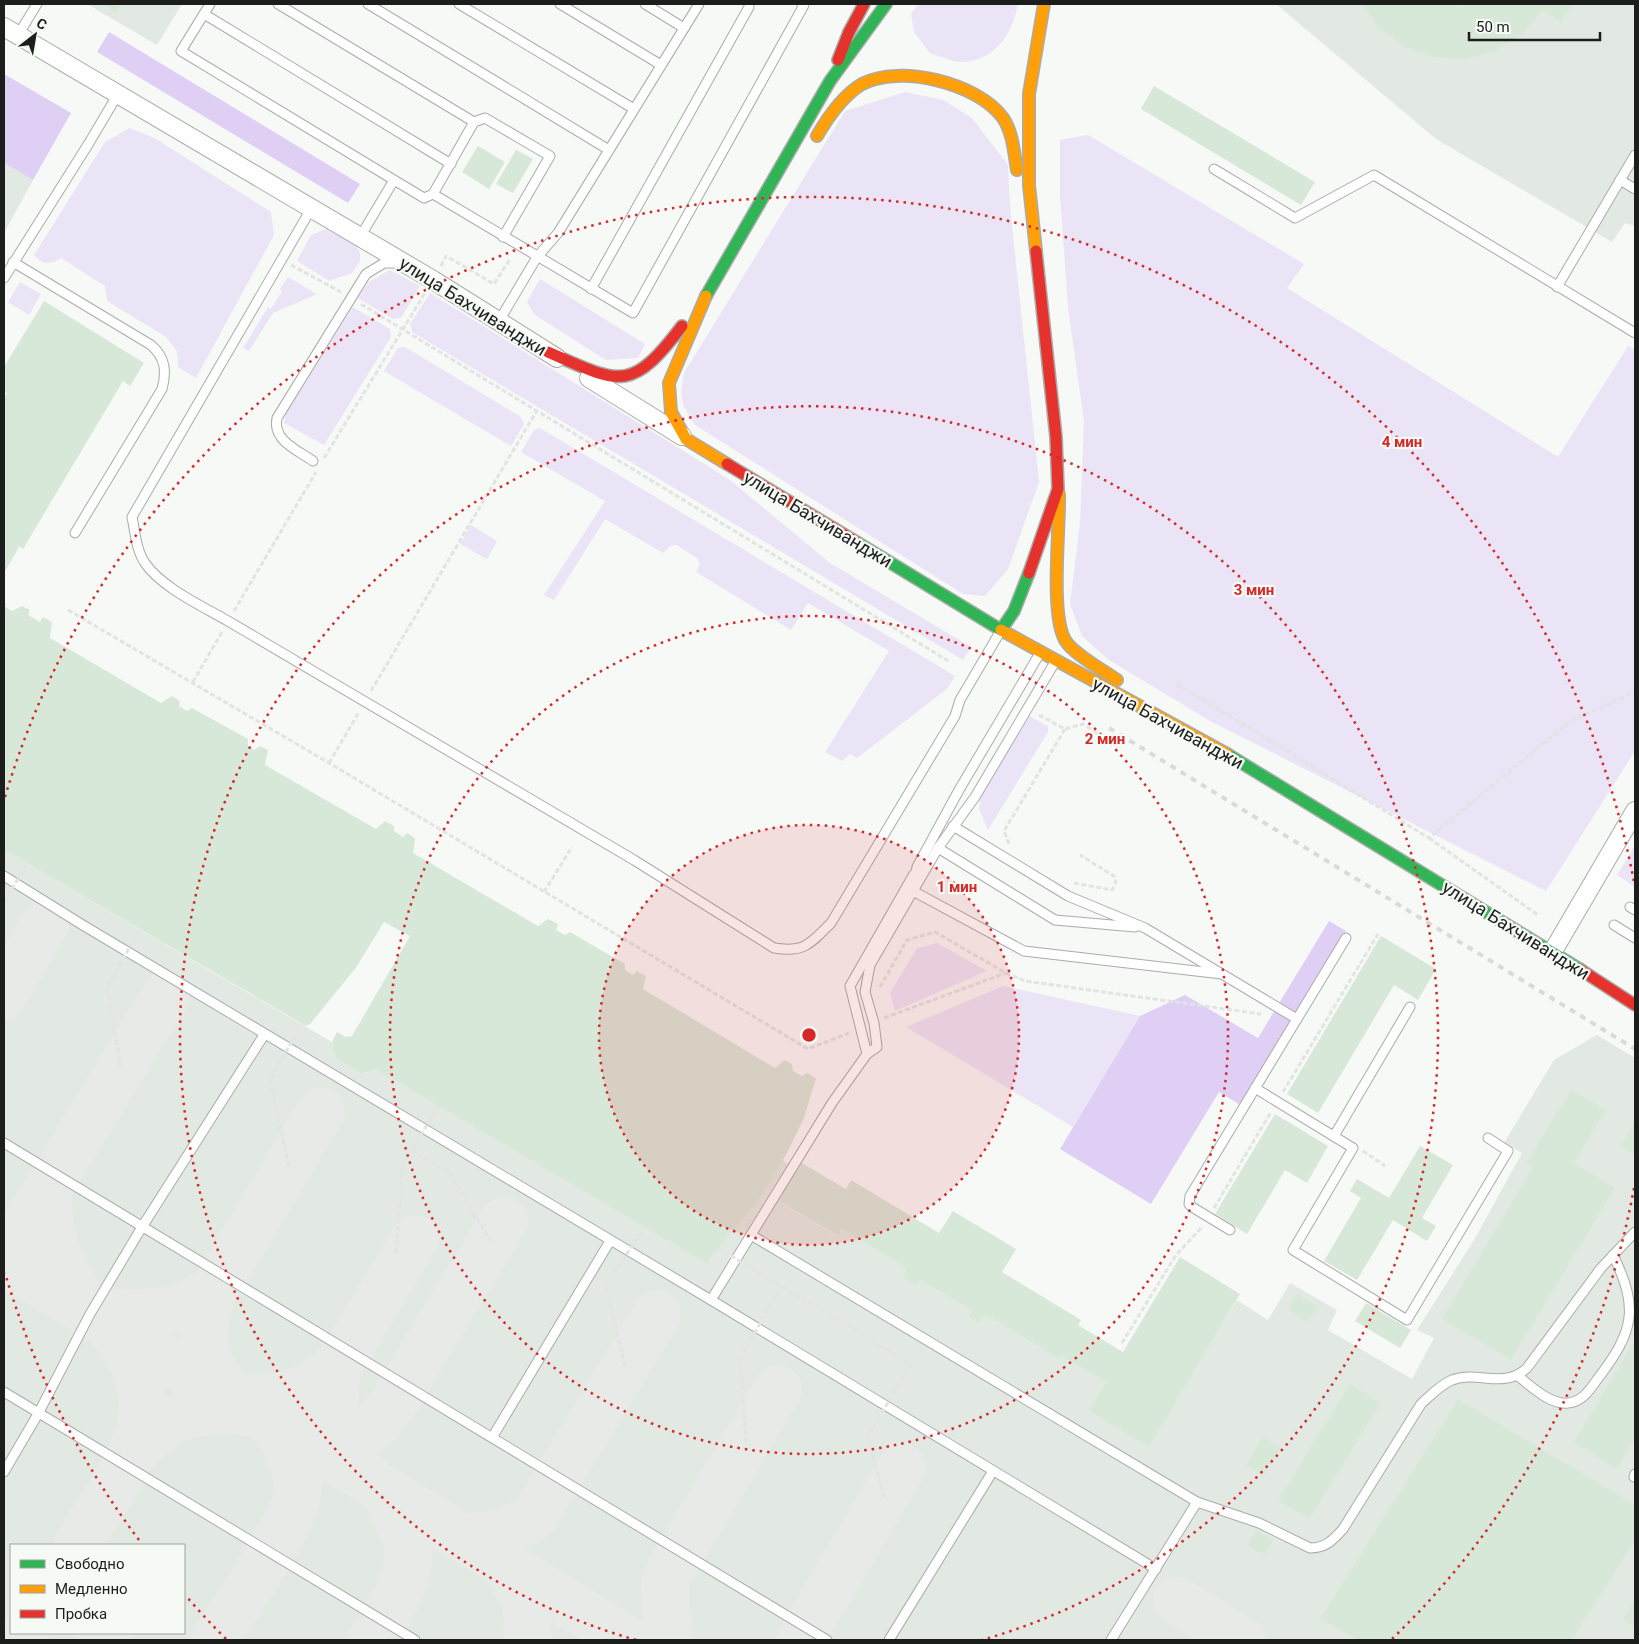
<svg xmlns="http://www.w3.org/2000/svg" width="1639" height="1644" font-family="Roboto,sans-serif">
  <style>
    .built { fill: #e2e9e2; fill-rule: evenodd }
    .green { fill: #ebe4f6 }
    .forest { fill: #e0cff5 }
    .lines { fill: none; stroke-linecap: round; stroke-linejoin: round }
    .taxiway { stroke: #e8eae8; stroke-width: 48 }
    .building { fill: #d8e8d8 }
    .lane-casing { stroke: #aaacaa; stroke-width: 11 }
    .street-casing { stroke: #aaacaa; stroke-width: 20 }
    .fast-casing { stroke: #aaacaa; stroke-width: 14 }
    .slow-casing { stroke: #aaacaa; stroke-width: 14 }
    .jam-casing { stroke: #aaacaa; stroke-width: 14 }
    .path { stroke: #e2e3e2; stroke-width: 3; stroke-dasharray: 5 2.5; stroke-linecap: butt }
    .lane { stroke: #fefefe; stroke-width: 9 }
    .street { stroke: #fefefe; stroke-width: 18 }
    .fast { stroke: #30b455; stroke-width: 11 }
    .slow { stroke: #ff9f0a; stroke-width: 11 }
    .jam { stroke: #e5322d; stroke-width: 11 }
    .rail { stroke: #d9dad9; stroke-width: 4; stroke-dasharray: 6 6; stroke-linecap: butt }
    .path-bridge { stroke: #e2e3e2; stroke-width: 3; stroke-dasharray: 5 2.5; stroke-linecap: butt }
    .ring { fill: none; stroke: #d62828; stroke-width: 2.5; stroke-dasharray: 2.5 5 }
    .labels { text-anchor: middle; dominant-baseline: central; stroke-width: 4.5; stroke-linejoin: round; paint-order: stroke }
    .street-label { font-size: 18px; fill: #1c1e1c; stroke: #f5faf5 }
    .centre { fill: #d62828; stroke: #f5faf5; stroke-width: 2.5 }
    .ring-label { font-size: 15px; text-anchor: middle; font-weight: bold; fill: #d62828; stroke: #f5faf5; stroke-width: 4.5; stroke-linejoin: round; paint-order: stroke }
  </style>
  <rect width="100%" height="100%" fill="#f6f9f6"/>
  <!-- built -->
  <g class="built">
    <path d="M87,4H182L157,45Z"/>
    <path d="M1276,4H1635V226L1625,223L1612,242L1436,139Z"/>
    <path d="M4,163L33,180L4,233Z"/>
    <path d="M4,850L332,1042L335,1058L361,1074L376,1069L782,1160L798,1170L780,1202L837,1236L842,1229L907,1269L902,1277L916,1285L920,1280L972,1311L968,1317L980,1324L986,1315L1059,1359L1061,1356L1106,1382L1148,1446L1237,1300L1268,1320L1290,1283L1337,1310L1328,1330L1412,1379L1434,1338L1417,1330L1474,1240L1522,1153L1504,1143L1554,1060L1597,1035L1635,1058V1640H4ZM11,1545H184V1633H11Z"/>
  </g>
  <!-- green -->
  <g class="green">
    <path d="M918,4H1018C1013,32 996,60 964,62C954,63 940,56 930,53L914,32L911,14Z"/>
    <path d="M905,92L943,100L972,118L1008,165L1010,207L1039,482L1008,569L985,596L963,594L695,425C681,404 679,399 684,373L845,111Z"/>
    <path d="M130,128L156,139L271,212L274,235L196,378L178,367L177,351L166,337L107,301L105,286L61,258C51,265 42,265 34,255L105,142Z"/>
    <path d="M1088,135L1304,264L1287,288L1558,457L1628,346L1635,350V751L1546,891L1212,722L1109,660L1082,636L1070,604L1080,522L1084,421L1068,307L1060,196V140Z"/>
    <path d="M326,229L356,245L360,253V261L352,273L329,281L297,261L311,235Z"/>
    <path d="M390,270L420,286L401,318L393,319L358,298L369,282Z"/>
    <path d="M288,277L317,294L273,313L249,351L243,348L268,307L271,309L282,291L280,289Z"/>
    <path d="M540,279L645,344L638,358L606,360L535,315L527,302Z"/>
    <path d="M20,282L41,294L29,315L8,302Z"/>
    <path d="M430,293L730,480L830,563L971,647L963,660L412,332L410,324Z"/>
    <path d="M353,307L390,329L391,337L324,445L284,423L286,414Z"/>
    <path d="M405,347L521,417L524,424L511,446L384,371L398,348Z"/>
    <path d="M540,428L955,676L947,689L857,758L850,754L842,761L825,752L889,651L808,603L791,630L696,572L700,564L698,559L677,545L670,546L663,553L605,519L554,600L544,595L605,501L521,452L534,430Z"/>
    <path d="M471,525L497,541L487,559L460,544Z"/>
    <path d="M1029,716L1048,726V732L988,830L979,809L980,797Z"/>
    <path d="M1635,845V887L1617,875Z"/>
    <path d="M937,943L987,971L895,1011L890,993L917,948Z"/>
    <path d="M1003,986L1140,1016L1073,1127L906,1027Z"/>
  </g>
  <!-- forest -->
  <g class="forest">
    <path d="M109,32L360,184L348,203L97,52Z"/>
    <path d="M4,74L71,113L33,180L4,163Z"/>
    <path d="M1329,921L1346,931L1242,1106L1219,1092L1151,1204L1060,1149L1140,1016L1185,995L1258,1038Z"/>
  </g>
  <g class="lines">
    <!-- taxiway -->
    <g class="taxiway">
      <path d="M4,994L45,924"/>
      <path d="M49,1186C44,1239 62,1269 88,1312L141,1313L176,1309L213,1292"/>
      <path d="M4,1260L166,995"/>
      <path d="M4,1262L418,1510L627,1640"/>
      <path d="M226,1391C275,1407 304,1395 341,1362"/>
      <path d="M233,1400C204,1363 195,1336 213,1292L321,1111"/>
      <path d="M295,1436C320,1440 346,1444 369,1430C388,1418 410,1375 422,1355C449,1310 477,1266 504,1221"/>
      <path d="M128,1460C168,1411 192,1408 253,1412"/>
      <path d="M357,1465C333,1434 329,1399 341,1362L415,1239"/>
      <path d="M462,1538C489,1536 511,1531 534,1517L657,1314"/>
      <path d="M77,1545C106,1497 156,1438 139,1379C134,1360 121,1343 109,1326"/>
      <path d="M507,1566L526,1604L528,1640"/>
      <path d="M1177,1601L1241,1640"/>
      <path d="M98,1633L110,1640"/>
      <path d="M21,1640L25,1633"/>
      <path d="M215,1640C234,1609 299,1518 298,1486C297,1465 285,1445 276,1426"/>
      <path d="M372,1640C412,1573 423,1562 383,1490"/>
      <path d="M671,1640L665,1603L666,1577L778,1389"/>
      <path d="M800,1640L902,1467"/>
    </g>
  </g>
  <!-- building -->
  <g class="building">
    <path d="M102,4H121L116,12Z"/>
    <path d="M1361,4H1437L1461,6L1467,4H1573L1561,23L1543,10L1522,34L1495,51L1465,59L1433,57L1403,46L1378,27Z"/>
    <path d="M1154,86L1315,182L1301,205L1141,109Z"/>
    <path d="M478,146L505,162L489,189L462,172Z"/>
    <path d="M516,150L533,159L513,193L496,184Z"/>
    <path d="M44,301L144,363L130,386L123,381L23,549L12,542L19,547L4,573V397L7,393L4,391V367Z"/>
    <path d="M4,606L12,611L22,606L30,610L28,615L40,622L43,617L52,622L50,638L161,703L172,696L180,701L179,706L187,711L192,708L248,739V746L254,750L260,746L268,750L265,765L376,829L385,821L394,826V831L403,837L407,833L415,838L413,853L538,926L548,919L558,924L556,930L565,935L570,932L625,964V970L633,975L637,971L646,976L643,989L775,1068L785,1060L792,1064L793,1071L802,1076L807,1073L816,1078L804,1118L786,1155L760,1198L706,1263L376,1069L361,1074L335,1058L332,1042L337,1032L346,1037L352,1036L410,936L384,922L355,969L310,1024L306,1026L4,850Z"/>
    <path d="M1381,936L1436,969L1418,1000L1394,985L1318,1113L1287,1094Z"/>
    <path d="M1571,1090L1606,1110L1574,1163L1615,1188L1511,1360L1442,1319L1533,1167L1526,1163Z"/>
    <path d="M1275,1114L1328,1146L1307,1183L1285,1170L1247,1234L1215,1214Z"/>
    <path d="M1635,1121V1155L1620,1146Z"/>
    <path d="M1420,1146L1453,1165L1422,1218L1436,1226L1427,1241L1393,1220L1357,1280L1324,1261L1361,1198L1350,1191L1357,1179L1389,1198Z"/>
    <path d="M802,1163L846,1189L851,1180L939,1233L953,1211L1016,1249L1002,1272L1081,1320L1078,1325L1123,1352L1180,1257L1240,1294L1149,1447L1089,1411L1106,1382L1061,1356L1059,1359L986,1315L980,1324L968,1317L972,1311L920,1280L916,1286L902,1277L907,1269L842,1229L838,1236L779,1201Z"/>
    <path d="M1297,1294L1318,1306L1308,1322L1288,1310Z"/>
    <path d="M1366,1303L1411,1330L1400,1348L1355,1321Z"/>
    <path d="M1635,1340V1438L1617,1469L1574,1442Z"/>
    <path d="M1350,1384L1381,1403L1309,1519L1278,1500Z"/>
    <path d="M1458,1399L1635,1505V1540L1572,1640H1358L1320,1619Z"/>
    <path d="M1263,1437L1281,1448L1263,1476L1246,1466Z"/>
    <path d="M1256,1530L1273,1540L1264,1555L1247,1545Z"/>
    <path d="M1635,1599V1627L1623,1620Z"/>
  </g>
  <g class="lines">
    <defs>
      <g id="lane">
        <path d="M210,4L181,51L394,180"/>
        <path d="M278,4L474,122"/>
        <path d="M368,4L609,150"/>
        <path d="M459,4L634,109"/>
        <path d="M560,4L661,65"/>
        <path d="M645,4L684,28"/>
        <path d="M204,14L451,164"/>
        <path d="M18,35L37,4"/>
        <path d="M1214,169L1295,218L1374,175L1635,333"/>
        <path d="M1620,180L1635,189"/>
        <path d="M433,194L633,313L804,5L802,4"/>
        <path d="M311,209L132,517C135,531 136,550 145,563C161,587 202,606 228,621L634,860L774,948C805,953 811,943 831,923L955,716L960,700L1000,632"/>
        <path d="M360,237L394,180L424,198L433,194L474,122L485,118L550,156L503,237"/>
        <path d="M13,262L151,345C165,357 167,371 162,389L75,533"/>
        <path d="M4,278L89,143L118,94"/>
        <path d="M1557,287L1635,155"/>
        <path d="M591,289L749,7"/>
        <path d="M499,321L537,257L558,233L699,4"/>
        <path d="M313,461C297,450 272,440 277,418L366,274L384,263H398"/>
        <path d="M1040,653L959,790L917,867L913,891L1024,951L1222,974"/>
        <path d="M953,826L1068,896L1145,928L1297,1019L1346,938"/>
        <path d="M938,848L1055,920L1135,927"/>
        <path d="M4,876L81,924L711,1300L1156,1569"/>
        <path d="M1630,907L1635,910"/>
        <path d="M1614,925L1635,938"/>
        <path d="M867,1054L850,986L914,874"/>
        <path d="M1255,1088L1353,1148L1293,1250L1407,1320L1508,1151L1488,1138"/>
        <path d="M1334,1136L1410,1007"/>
        <path d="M4,1143L827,1640"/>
        <path d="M1230,1230L1192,1207L1189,1204L1190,1196L1297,1019"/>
        <path d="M751,1235L1197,1502L1111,1640"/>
        <path d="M711,1300L832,1103L867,1054L877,1047L874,1023L865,992L870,965L938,848L975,797L1055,662"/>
        <path d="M1518,1376C1531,1386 1550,1405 1568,1403C1583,1402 1591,1388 1599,1377C1634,1331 1639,1308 1613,1255"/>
        <path d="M4,1392L415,1640"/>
        <path d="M493,1436L610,1241"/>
        <path d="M4,1472L38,1414L90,1314L142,1227L264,1035"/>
        <path d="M1634,1477L1635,1474"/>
        <path d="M1197,1502L1259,1523L1310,1548C1326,1548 1333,1540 1343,1529L1421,1404C1431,1395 1440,1385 1452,1380C1478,1370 1503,1390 1527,1368L1601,1268L1635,1232"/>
        <path d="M889,1640L993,1471"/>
      </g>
      <g id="street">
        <path d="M4,27L433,280L557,358"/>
        <path d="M589,378L682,436"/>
        <path d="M1553,951L1635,811"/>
      </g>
      <g id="fast">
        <path d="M706,296L830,81L886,4"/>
        <path d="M858,543L1001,630L1014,611L1029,573"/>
        <path d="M1227,754L1581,970"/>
      </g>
      <g id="slow">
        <path d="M817,136C828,117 842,96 862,84C900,64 978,83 1003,118C1013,133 1014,153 1017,170"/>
        <path d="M1036,251L1029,185V94L1044,4"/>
        <path d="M706,296L669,383L671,412L686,439L727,464"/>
        <path d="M1059,494C1060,528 1050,614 1065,640C1073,654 1103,670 1117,680"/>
        <path d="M1001,630L1227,754"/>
      </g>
      <g id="jam">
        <path d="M838,60L849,32L864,4"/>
        <path d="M548,352C620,384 631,393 682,326"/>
        <path d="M727,464L858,543"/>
        <path d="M1029,573L1058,489L1056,437L1036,251"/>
        <path d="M1581,970L1635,1005"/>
      </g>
    </defs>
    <!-- lane casing -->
    <use href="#lane" class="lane-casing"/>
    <!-- street casing -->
    <use href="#street" class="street-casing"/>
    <!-- fast casing -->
    <use href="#fast" class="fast-casing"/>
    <!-- slow casing -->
    <use href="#slow" class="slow-casing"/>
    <!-- jam casing -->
    <use href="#jam" class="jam-casing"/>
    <!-- path -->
    <g class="path">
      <path d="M291,265L341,292"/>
      <path d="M441,266L446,256L494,284L510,259"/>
      <path d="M361,304L950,662"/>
      <path d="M324,458L425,293"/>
      <path d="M68,610L329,763L808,1049L849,1033"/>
      <path d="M234,611L316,472"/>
      <path d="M193,682L222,632"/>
      <path d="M1177,684L1429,838L1569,722L1635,692"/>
      <path d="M371,691L536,412"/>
      <path d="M1039,715L1065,729L1083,724L1103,737"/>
      <path d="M329,763L359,712"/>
      <path d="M1429,838L1538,915"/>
      <path d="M1009,844L1004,831L1065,729"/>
      <path d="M1074,883L1112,890L1116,882L1114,876L1080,855"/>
      <path d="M544,892L572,847"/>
      <path d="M880,987L907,940L935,932L1006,973L1025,981L1261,1014"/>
      <path d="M884,1018L1006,973"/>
      <path d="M1283,1092L1378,934"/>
      <path d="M1363,1151L1385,1166"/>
      <path d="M1214,1208L1271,1112"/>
      <path d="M396,1253L403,1163L411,1150"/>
      <path d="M1122,1343L1176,1255L1203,1226"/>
    </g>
    <!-- lane -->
    <use href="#lane" class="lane"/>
    <!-- street -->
    <use href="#street" class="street"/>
    <!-- fast -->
    <use href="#fast" class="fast"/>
    <!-- slow -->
    <use href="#slow" class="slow"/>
    <!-- jam -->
    <use href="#jam" class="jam"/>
    <!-- rail -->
    <path class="rail" d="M1109,728L1635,1049"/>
    <!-- path-bridge -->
    <g class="path-bridge">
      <path d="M4,902L27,864"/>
      <path d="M121,1067L107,988L139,930"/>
      <path d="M439,1106L411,1150L451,1175L491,1242"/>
      <path d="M289,1166L270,1079L302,1024"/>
      <path d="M718,1248L911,1364L868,1436L884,1498"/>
      <path d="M625,1366L606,1285L645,1227"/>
      <path d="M746,1442L740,1358L781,1287"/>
    </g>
  </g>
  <!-- distance rings -->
  <circle cx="809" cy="1035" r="210" fill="#d62828" fill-opacity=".12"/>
  <g class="ring">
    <circle cx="809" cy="1035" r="210"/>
    <circle cx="809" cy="1035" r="419"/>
    <path d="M636 1640A629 629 0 1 1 982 1640"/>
    <path d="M1634 1188A839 839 0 0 1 1392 1639M226 1639A839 839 0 0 1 186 1596M139 1540A839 839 0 0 1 5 1273M5 797A839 839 0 0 1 1634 882"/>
  </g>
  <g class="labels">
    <!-- street labels -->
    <g class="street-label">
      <text transform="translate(473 306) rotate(32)">улица Бахчиванджи</text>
      <text transform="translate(818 519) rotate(31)">улица Бахчиванджи</text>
      <text transform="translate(1168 723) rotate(29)">улица Бахчиванджи</text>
      <text transform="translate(1516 930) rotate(32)">улица Бахчиванджи</text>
    </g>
  </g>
  <circle cx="809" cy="1035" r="8" class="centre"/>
  <g class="ring-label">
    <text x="1402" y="447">4 мин</text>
    <text x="1254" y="595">3 мин</text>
    <text x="1105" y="744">2 мин</text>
    <text x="957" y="892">1 мин</text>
  </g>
  <!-- border -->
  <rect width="1639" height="1644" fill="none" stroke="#1c1e1c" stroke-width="10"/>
  <!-- legend -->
  <rect x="10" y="1544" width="175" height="90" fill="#f5faf5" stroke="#9ea29e"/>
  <rect x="20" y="1560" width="25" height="8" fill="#30b455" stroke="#9ea29e"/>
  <text x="55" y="1569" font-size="15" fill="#1c1e1c">Свободно</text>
  <rect x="20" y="1585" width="25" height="8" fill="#ff9f0a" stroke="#9ea29e"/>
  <text x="55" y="1594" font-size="15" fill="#1c1e1c">Медленно</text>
  <rect x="20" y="1610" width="25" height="8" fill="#e5322d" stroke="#9ea29e"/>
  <text x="55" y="1619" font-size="15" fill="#1c1e1c">Пробка</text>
  <!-- north arrow -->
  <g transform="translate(35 35) rotate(31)" stroke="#f5faf5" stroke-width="4" paint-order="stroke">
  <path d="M0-4L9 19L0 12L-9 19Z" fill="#1c1e1c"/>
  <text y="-8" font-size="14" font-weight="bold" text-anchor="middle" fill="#1c1e1c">С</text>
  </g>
  <!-- scale -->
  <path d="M1469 32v8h131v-8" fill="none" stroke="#1c1e1c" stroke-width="2.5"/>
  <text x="1476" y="32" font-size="15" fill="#1c1e1c" stroke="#f5faf5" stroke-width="4" paint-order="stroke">50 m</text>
</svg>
